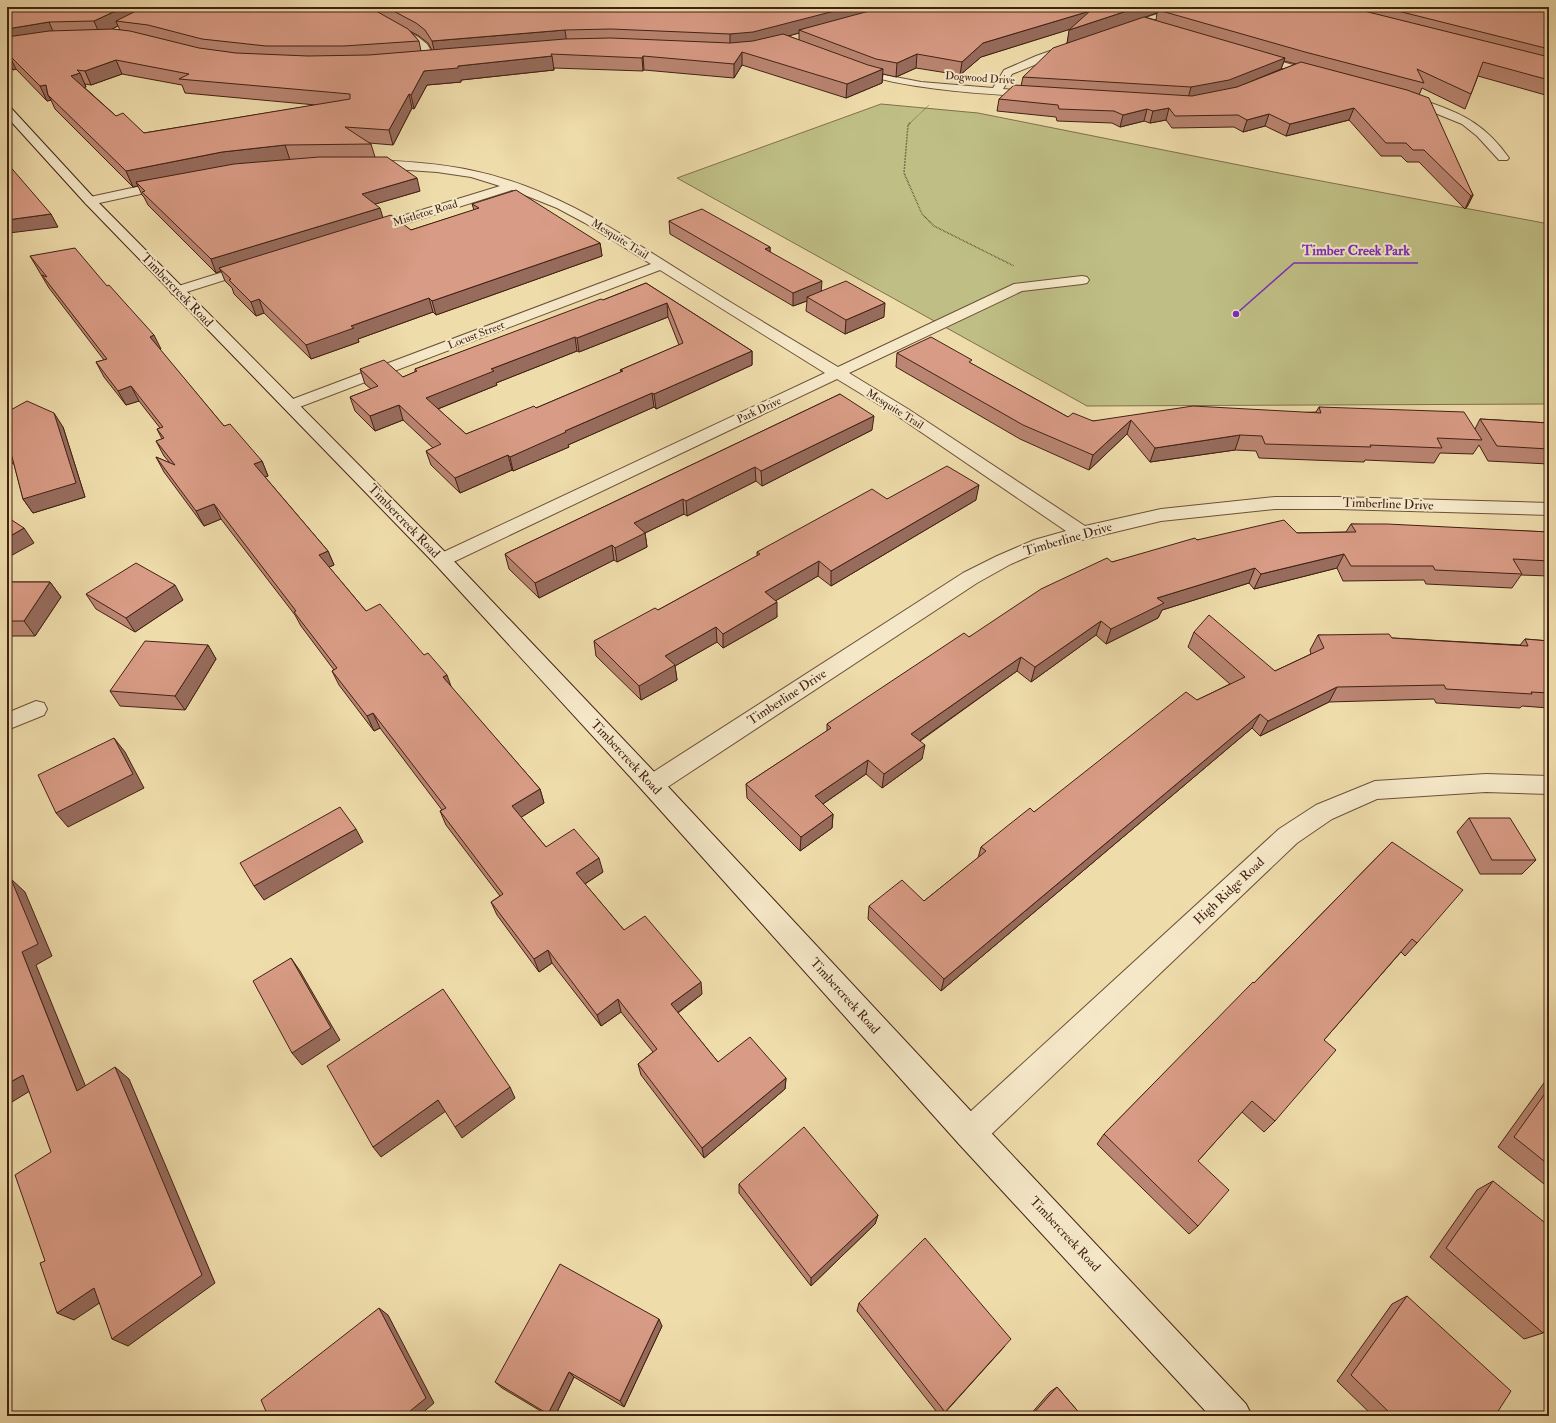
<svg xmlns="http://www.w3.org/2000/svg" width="1556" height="1423" font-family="'IM FELL Double Pica',serif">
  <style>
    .green { fill: #bfbf85; stroke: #80704c }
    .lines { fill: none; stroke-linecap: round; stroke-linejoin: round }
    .street-casing { stroke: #6d5039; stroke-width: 2 }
    .secondary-casing { stroke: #422113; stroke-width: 2 }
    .path-far1 { stroke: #422113; stroke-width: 1; stroke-dasharray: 0.5 1; stroke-linecap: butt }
    .path { stroke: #422113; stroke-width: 1.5; stroke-dasharray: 0.5 1; stroke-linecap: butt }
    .street { fill: #f5e8c8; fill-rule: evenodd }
    .secondary { fill: #f5e8c8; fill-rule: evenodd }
    .wall { fill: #ba8572; stroke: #422113; fill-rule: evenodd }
    .shaded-wall { fill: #976c5d; stroke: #422113 }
    .building { fill: #d89b85; stroke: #422113; fill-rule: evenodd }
    .labels { text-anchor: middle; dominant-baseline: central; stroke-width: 4; stroke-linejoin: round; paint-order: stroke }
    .far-street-label { font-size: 11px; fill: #422113; stroke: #f5e8c8 }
    .street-label { font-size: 13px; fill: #422113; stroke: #f5e8c8 }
    .leader { fill: none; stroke: #7b2cbf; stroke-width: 1.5 }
    .callout-dot { fill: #7b2cbf; stroke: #f5e8c8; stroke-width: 1.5 }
    .callout-label { font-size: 14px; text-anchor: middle; font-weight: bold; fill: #7b2cbf; stroke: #f5e8c8; stroke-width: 4; stroke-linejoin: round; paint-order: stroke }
  </style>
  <rect width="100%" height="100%" fill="#efdcab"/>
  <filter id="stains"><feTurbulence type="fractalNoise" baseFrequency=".005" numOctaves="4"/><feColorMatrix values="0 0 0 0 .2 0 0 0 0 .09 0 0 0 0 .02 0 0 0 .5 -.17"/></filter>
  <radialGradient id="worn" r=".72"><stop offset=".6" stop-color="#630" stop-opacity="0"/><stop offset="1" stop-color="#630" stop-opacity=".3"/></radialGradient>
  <!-- green -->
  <path class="green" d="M881,104L978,113L1279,173L1549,224V404L1087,406L677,178Z"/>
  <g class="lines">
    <defs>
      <g id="street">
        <path d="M351,7H362L418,37L427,44L436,59L435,61H427L420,48L412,41Z"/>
        <path d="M1178,7H1191L1190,9L1125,31H1119L1117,29L1119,27Z"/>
        <path d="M1073,43L1076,44L1078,46L1076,48L1012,74L1003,89L1040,92L1041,94L1036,97C973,93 912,90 851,71L850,69L855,66L880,74L921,82L993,88L1004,70L1036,56Z"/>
        <path d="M1254,54L1322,73L1323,75L1318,78L1251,59L1249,57L1251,55Z"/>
        <path d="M1407,95C1415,97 1423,100 1431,103C1466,115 1487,127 1509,158L1507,160H1499L1477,136L1462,124L1403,100L1402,98Z"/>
        <path d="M368,160C403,161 439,163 474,171C555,188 621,234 690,277C739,308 788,337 838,367L1014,284L1082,276L1087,277L1089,280L1087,283L1082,284L1022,291L849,373L908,409L1085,526L1161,509L1275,497H1337L1549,503V515L1337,509H1275L1161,521L1048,548L1011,564L977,583L660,792L652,794L644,792L640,785L644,778L963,573L997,556L1034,540L1066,531L896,415L837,379L449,564L442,566L435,564L432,560L435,556L825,373L660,270L297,408L291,410L285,408L283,405L285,402L651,264L585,223L557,208L512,190L376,233H366L364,230L366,227L500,186L471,177L437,172L364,167L362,164L364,161Z"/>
        <path d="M169,180L173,181L175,184L173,187L90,205L86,204L84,201L86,198L90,197Z"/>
        <path d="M252,263L257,264L259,267L257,270L177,295L172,294L170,291L172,288Z"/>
        <path d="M36,701L44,703L47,709L44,715L7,730V713Z"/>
        <path d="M1486,774L1549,776V794L1486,792L1377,799L1332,819L1297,843L981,1144L970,1148L959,1144L955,1133L959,1122L1279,829L1316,805L1375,781Z"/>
      </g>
      <path id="secondary" d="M7,107L11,108L94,198L449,556L660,778L981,1122L1246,1404L1252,1416H1210L959,1144L644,792L435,564L86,204L7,117Z"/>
    </defs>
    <!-- street casing -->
    <use href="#street" class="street-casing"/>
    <!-- secondary casing -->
    <use href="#secondary" class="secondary-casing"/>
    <!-- path-far1 -->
    <path class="path-far1" d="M909,124L929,105"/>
    <!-- path -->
    <path class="path" d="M910,123L908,125L904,173L922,214L934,226L1014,266"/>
    <!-- street -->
    <use href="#street" class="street"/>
    <!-- secondary -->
    <use href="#secondary" class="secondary"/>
  </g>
  <!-- wall -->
  <g class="wall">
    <path d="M7,7H1549V96L1478,76L1471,94L1465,109L1422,88L1419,95L1473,195L1467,207L1465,209L1419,162H1407L1401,156H1381L1349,120L1286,136L1265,126L1243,132L1234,127L1172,128L1166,120L1150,123L1144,121L1120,127L1112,123L1057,121L1056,117L997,111L999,99L1021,86L1023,77L1067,43L1070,29L981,57L960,75L916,68L896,77L883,74L882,83L846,98L742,65L734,78L644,70L643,71L554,68V70L461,80V82L427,85L414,109L412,108L393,145L369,143L371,144L375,157L420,191L375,204L383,218L411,230L474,210L472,204L600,243L602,256L436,315L433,312L358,339L359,342L311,359L264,313L256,316L234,294L232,288L225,281L221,271L216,273L148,205L144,197L142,195L138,186L133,187L55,109L51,100L47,101L16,69L13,70L7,64ZM1157,13L1156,20L1144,17L1149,15ZM118,26L120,30L111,29ZM410,31L419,36L428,43L432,50L421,51L419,41ZM799,33V40L788,36ZM1284,61L1296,64L1251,81L1281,69ZM122,74L182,85L185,93L316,105L144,133L116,116L84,87H86L85,84L91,85Z"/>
    <path d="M669,221L770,247V252L822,291L884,317L845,334L806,311L807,301L793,306L670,234Z"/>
    <path d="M30,256L161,349L160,350L224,426L262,461L268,476L265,477L328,551L334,565L329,567L366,611L451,687L540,789L544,803L521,817L546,847L603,872L585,884L624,930L702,994L678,1013L718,1062L786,1078L785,1089L704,1158L641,1075L638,1064L653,1052L621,1012L601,1026L552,963L539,972L497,915L491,902L500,896L446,825L440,811L442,810L380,728L374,731L339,685L332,671L334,670L301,626L295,615L221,519L204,526L164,472L156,457L170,463L164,456L156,441L162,439L157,429L160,428L139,401L126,405L104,377L96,362L104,360L49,288Z"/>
    <path d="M646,283L752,351V365L656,409L654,407L568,445L569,447L513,471L512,470L460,493L431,465L426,451L433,448L403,420L375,431L355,411L350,397L371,389L365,384L360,369L403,377L415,372V369L603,300ZM668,317L679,345L620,370L621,372L536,408L466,434L438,409L497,385L496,383L577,351L579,352Z"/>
    <path d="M897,353L972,364L1068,417L1093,421L1316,412L1319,407L1475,429L1480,419L1549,423V464L1488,461L1479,445L1473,454L1440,453L1434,463L1365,460L1364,462L1259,458L1256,451L1235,450L1150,462L1127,434L1089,470L1020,439L896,367Z"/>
    <path d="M840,394L872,430L762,486L756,481L687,516L684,514L645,533L647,547L617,562L614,560L539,598L509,569L505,554Z"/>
    <path d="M7,412L63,427L85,497L33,513L23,499L14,464L7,461Z"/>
    <path d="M887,499L976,500L831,586L818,576L775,601L777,617L723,648L717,642L675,666L677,680L641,700L596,656L594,641L658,610L757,556V552Z"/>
    <path d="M1351,524L1549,532V576L1521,575L1512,588L1426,584L1424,580L1343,581L1337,568L1254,589L1249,583L1162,610L1158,618L1106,644L1096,635L1031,682L1017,671L920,741L922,759L882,788L866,774L823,804L833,814L832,828L800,851L747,798L746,784L827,731V724L969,637L1112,562L1197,540L1297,533L1346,532Z"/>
    <path d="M7,582H50L61,597L35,636H7Z"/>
    <path d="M86,594L183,600L135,632L96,609Z"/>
    <path d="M1194,632L1275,671L1311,654L1310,650L1318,635L1392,638L1520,645L1525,639L1549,641V708L1522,706L1520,708L1436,703L1434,699L1329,702L1260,736L1252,728L941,991L868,919L869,906L924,901L978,858L981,847L1034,812L1197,700L1230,684L1188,647Z"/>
    <path d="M208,645L216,659L185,710L120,706L110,691Z"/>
    <path d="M1469,818L1536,860L1522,874H1480L1457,832Z"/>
    <path d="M1392,842L1417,943L1405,956L1401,952L1324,1040L1275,1121L1264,1132L1242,1112L1198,1161V1226L1189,1234L1097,1144L1104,1134L1254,983Z"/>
    <path d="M1549,1076V1188L1498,1147Z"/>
    <path d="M1493,1181L1543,1333L1524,1339L1430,1257L1477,1190Z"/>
    <path d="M739,1184L878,1215L875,1224L811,1286L739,1193Z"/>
    <path d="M1407,1296L1495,1416H1373L1337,1381L1392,1304Z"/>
    <path d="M859,1303L1005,1346L942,1416H940L857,1311Z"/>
    <path d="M662,1326L624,1407L574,1377L555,1416H549L502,1388L495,1382Z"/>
    <path d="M1057,1387L1082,1416H1029L1050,1392Z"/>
  </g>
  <!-- shaded-wall -->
  <g class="shaded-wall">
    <path d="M124,7H183L116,21L118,26L100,35L94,21Z"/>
    <path d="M850,7H898L799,30V33L753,46L730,48V34Z"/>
    <path d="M1139,7H1173L1158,10L1157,13L1067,44L1069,30Z"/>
    <path d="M1090,11L1087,24L981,57L960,75L962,62L983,43Z"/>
    <path d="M49,22L55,36L7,43V29Z"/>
    <path d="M565,30L567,44L435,54L432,41Z"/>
    <path d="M742,52V65L734,78V64Z"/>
    <path d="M917,54L916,68L896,77L897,63Z"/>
    <path d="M9,55L16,69L13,70L7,57V56Z"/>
    <path d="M552,56L554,70L461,80V82L427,85L414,109L411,95L424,71L458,66Z"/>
    <path d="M643,56L644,70L643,71L642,58Z"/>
    <path d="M1285,58L1281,69L1226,92L1188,98L1191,87Z"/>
    <path d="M116,60L122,74L91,85L85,71Z"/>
    <path d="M883,69L882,83L846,98L847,84Z"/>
    <path d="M80,73L86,87L78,90L71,76Z"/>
    <path d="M46,85L48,95L51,100L47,101L40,86Z"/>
    <path d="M409,94L412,108L393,145L389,130Z"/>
    <path d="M1169,108L1166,120L1150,123L1153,111Z"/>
    <path d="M1354,108L1349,120L1286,136L1290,124Z"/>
    <path d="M1147,109L1144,121L1120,127L1123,115Z"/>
    <path d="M1269,114L1265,126L1243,132L1247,120Z"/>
    <path d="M285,145L290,160L136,182L138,186L133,187L126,171L222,152Z"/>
    <path d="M417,178L420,191L365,207L362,194Z"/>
    <path d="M1473,195L1467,207L1465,209L1471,196Z"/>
    <path d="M380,208L384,221L219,268L221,271L216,273L211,259Z"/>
    <path d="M51,214L58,227L9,233L7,229V220Z"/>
    <path d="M600,243L602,256L436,315L432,301Z"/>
    <path d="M770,247V260L765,249Z"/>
    <path d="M822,281L821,294L807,297V301L793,306V293Z"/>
    <path d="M429,298L433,312L358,339L359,342L311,359L306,345L351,326Z"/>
    <path d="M259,299L264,313L256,316L251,302Z"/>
    <path d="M667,303L668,317L579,352L577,338Z"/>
    <path d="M885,303L884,317L845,334L846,320Z"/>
    <path d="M154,335L161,349L157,351L150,337Z"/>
    <path d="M575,337L577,351L496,383L497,385L430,412L426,398L491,369Z"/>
    <path d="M752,351V365L656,409L654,394Z"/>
    <path d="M131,386L139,401L126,405L118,391Z"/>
    <path d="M652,393L654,407L568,445L569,447L513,471L510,457L565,431Z"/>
    <path d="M399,405L403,420L375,431L370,416Z"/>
    <path d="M54,413L63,427L85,497L33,513L23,499Z"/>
    <path d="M874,416L872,430L762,486L761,471Z"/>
    <path d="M1131,420L1127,434L1089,470L1093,455Z"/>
    <path d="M1240,435L1235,450L1150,462L1155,448Z"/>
    <path d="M508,455L512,470L460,493L455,478Z"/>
    <path d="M262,461L268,476L261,479L254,464Z"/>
    <path d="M755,467L756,481L687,516L686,501Z"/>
    <path d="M979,485L976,500L831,586V571Z"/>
    <path d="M683,499L684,514L645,533L647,547L617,562L615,548L634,523Z"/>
    <path d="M214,504L221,519L204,526L196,511Z"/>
    <path d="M24,528L34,543L7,558V538Z"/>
    <path d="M612,545L614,560L539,598L535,583Z"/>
    <path d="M328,551L334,565L325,569L319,555Z"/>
    <path d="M1344,554L1337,568L1254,589L1261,574Z"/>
    <path d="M819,561L818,576L765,607V592Z"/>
    <path d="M1255,568L1249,583L1162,610L1158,618L1106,644L1111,629L1157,598Z"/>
    <path d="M50,582L61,597L35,636L24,621Z"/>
    <path d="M175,585L183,600L135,632L126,618Z"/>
    <path d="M777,602V617L723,648V634Z"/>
    <path d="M1101,621L1096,635L1031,682L1035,667Z"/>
    <path d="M716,627L717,642L675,666L677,680L641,700L639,686L665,656Z"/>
    <path d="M208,645L216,659L185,710L175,696Z"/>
    <path d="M1021,657L1017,671L909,748L911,734Z"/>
    <path d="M447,675L452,689L443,677Z"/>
    <path d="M1337,687L1329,702L1260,736L1268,721Z"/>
    <path d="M373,713L380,728L374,731L367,716Z"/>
    <path d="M1260,714L1252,728L941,991L944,979Z"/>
    <path d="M114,738L125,752L144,788L68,827L56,813Z"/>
    <path d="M925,745L922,759L882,788L884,774Z"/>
    <path d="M868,760L866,774L814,810L815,796Z"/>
    <path d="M540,789L544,803L517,820L512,806Z"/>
    <path d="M833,814L832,828L800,851L801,837Z"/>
    <path d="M356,829L363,842L264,900L254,886Z"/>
    <path d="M599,858L603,872L580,887L576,873Z"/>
    <path d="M11,879L25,892L52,956L36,965L92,1102L77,1091L22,952Z"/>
    <path d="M548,950L552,963L539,972L534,959Z"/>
    <path d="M291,958L300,971L340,1040L302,1065L292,1053Z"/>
    <path d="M701,982L702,994L673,1016L671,1004Z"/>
    <path d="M618,999L621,1012L601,1026L597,1015Z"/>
    <path d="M115,1067L129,1079L215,1283L128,1346L112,1339Z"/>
    <path d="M23,1075L38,1086L7,1105V1084Z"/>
    <path d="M786,1078L785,1089L704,1158L702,1148Z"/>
    <path d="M510,1087L515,1098L462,1138L455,1127Z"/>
    <path d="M438,1100L446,1111L381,1157L373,1147Z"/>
    <path d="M878,1215L875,1224L811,1286V1278Z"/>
    <path d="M94,1288L110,1296L74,1320L57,1313Z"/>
    <path d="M379,1308L388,1315L434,1403L419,1416H404Z"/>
    <path d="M659,1319L662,1326L624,1407L620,1401Z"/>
    <path d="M569,1372L574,1377L555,1416H550L548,1414Z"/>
  </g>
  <!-- building -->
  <g class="building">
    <path d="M7,7H124L94,21L49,22L7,29Z"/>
    <path d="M158,7H369L408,29L419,41L344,46H266L202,39L148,25L116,21L136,11Z"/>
    <path d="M386,7H850L753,32L730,34L611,29L565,30L432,41L425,30L416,23Z"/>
    <path d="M884,7H1139L1069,30L1090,11L983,43L962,62L917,54L897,63L876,59L799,30Z"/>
    <path d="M1166,7H1348L1549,57V80L1483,62L1471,94L1417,69L1424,83L1305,52L1158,10Z"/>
    <path d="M1382,7H1549V49Z"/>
    <path d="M1144,17L1285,58L1229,80L1191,87L1023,77L1053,48Z"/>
    <path d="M113,29L130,31L199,48L236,53L308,56L369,55L565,39L611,38L730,43L753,41L783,34L868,65L883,69L847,84L742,52L734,64L643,56L642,58L551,54L552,56L458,66V68L424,71L411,95L409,94L389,130L345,127L371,144L285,145L222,152L126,171L48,95L46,85L40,86L9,55L7,56V37L49,31ZM116,60L189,74L179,79L350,94V99L144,133L123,113L116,116L71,76L80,73L77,70L85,71Z"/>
    <path d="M1301,62L1407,90L1429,98L1473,195L1471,196L1424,150H1413L1406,143H1386L1354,108L1290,124L1269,114L1247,120L1238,115L1175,116L1169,108L1153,111L1147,109L1123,115L1114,111L1059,109L1058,105L999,99L1014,85L1192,96L1237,87Z"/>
    <path d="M319,157H387L417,178L362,194L380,208L211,259L142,192L145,191L136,182L234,164Z"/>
    <path d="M7,163L51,214L7,220Z"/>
    <path d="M516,190L600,243L432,301L429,298L351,326L354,328L306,345L259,299L251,302L229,280L231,279L219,268L391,215L411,230L479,208L472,204Z"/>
    <path d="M702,209L770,247L765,249L822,281L793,293L669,221Z"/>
    <path d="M75,248L107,286L109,285L154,335L150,337L224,426L230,424L262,461L254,464L328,551L319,555L366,611L380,604L424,655L428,653L447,675L443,677L540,789L512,806L546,847L574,829L599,858L576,873L624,930L645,916L701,982L671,1004L718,1062L750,1037L786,1078L702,1148L638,1064L657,1049L618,999L597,1015L548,950L534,959L491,902L503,894L440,811L446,808L373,713L367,716L332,671L337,668L294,612L296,611L214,504L196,511L156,457L175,465L156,441L164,438L157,429L163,427L131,386L118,391L96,362L107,359L42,275L47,277L30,256Z"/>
    <path d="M846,281L885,303L846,320L807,297Z"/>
    <path d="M646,283L752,351L654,394L652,393L565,431L566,432L510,457L508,455L455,478L426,451L441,444L399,405L370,416L350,397L378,386L360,369L384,360L403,377L417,371L415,369L601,299L603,300ZM667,303L683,343L620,370L623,371L536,408L534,406L466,434L426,398L494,371L491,369L575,337L577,338Z"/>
    <path d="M931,337L972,360L969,362L1068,417L1073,413L1093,421L1193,406L1321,413L1319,407L1464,412L1482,440L1437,438L1442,448L1370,445L1371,447L1265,444L1262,436L1240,435L1155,448L1131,420L1093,455L1023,425L897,353Z"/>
    <path d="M840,394L874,416L761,471L755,467L686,501L683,499L634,523L645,533L615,548L612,545L535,583L505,554Z"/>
    <path d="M27,401L54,413L76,483L23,499L11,453L7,451V412Z"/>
    <path d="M1480,419L1549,423V449L1497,446Z"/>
    <path d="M947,466L979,485L831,571L819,561L765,592L777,602L723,634L716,627L665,656L675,665L639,686L594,641L655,608L658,610L760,554L757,552L872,489L887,499Z"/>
    <path d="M7,517L24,528L7,538Z"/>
    <path d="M1284,520L1297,533L1356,532L1351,524H1387L1549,532V561L1513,559L1522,574L1435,570L1433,566H1351L1344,554L1261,574L1255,568L1157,598L1164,603L1111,629L1101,621L1035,667L1021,657L911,734L925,745L884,774L868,760L815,796L833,814L801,837L746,784L831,728L827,724L964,633L969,637L1041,589L1107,558L1112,562L1195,538L1197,540Z"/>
    <path d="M136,563L175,585L126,618L86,594Z"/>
    <path d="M7,582H50L24,621H7Z"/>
    <path d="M1209,615L1275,671L1324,648L1318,635L1389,634L1392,638L1528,646L1525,639L1549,641V693L1531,692L1532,694L1446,689L1444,685L1337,687L1268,721L1260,714L944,979L869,906L902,880L924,901L986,851L981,847L1030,808L1034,812L1186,692L1197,700L1245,677L1194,632Z"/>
    <path d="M145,641L208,645L175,696L110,691Z"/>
    <path d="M114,738L133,774L56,813L38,775Z"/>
    <path d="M340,807L356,829L254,886L240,863Z"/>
    <path d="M1469,818H1510L1536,860H1492Z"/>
    <path d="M1392,842L1463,890L1417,943L1412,939L1324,1040L1336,1050L1275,1121L1252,1101L1198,1161L1229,1190L1198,1226L1104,1134L1253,982L1254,983Z"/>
    <path d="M11,879L38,944L22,952L77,1091L115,1067L202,1275L112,1339L94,1288L57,1313L40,1263L45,1261L15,1175L51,1152L23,1075L7,1084V881Z"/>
    <path d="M291,958L331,1028L292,1053L253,981Z"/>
    <path d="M443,989L510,1087L455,1127L438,1100L373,1147L327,1066Z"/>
    <path d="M1549,1088V1165L1514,1137Z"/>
    <path d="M804,1127L878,1215L811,1278L739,1184Z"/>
    <path d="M1493,1181L1549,1226V1323L1543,1333L1446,1248Z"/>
    <path d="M925,1238L1011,1339L945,1412L859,1303Z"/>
    <path d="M560,1264L659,1319L620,1401L569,1372L548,1414L495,1382Z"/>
    <path d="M1407,1296L1511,1391L1495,1416H1393L1351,1375Z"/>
    <path d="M379,1308L426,1398L404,1416H268L261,1400Z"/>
    <path d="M1057,1387L1082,1416H1031Z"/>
  </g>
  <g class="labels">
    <!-- far-street labels -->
    <g class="far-street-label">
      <text transform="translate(980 78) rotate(4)">Dogwood Drive</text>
      <text transform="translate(425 213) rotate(-17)">Mistletoe Road</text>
      <text transform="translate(620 239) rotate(32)">Mesquite Trail</text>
      <text transform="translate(476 335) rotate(-21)">Locust Street</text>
      <text transform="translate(895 409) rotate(32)">Mesquite Trail</text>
      <text transform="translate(759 410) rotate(-25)">Park Drive</text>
    </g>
    <!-- street labels -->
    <g class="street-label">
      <text transform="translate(177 290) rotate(46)">Timbercreek Road</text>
      <text transform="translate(1388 504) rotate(2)">Timberline Drive</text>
      <text transform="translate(404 521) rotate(46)">Timbercreek Road</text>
      <text transform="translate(1068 539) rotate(-16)">Timberline Drive</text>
      <text transform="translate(787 697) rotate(-33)">Timberline Drive</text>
      <text transform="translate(626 757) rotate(47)">Timbercreek Road</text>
      <text transform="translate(1229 891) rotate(-43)">High Ridge Road</text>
      <text transform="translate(845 996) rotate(48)">Timbercreek Road</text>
      <text transform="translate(1065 1234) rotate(47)">Timbercreek Road</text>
    </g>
  </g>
  <!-- callouts -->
  <path class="leader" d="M1236 314L1294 263H1418"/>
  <circle class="callout-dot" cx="1236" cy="314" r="4"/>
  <g class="callout-label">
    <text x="1356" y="255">Timber Creek Park</text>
  </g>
  <!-- margin -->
  <rect width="1556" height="1423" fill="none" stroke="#efdcab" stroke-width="24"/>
  <rect x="8" y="8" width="1540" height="1407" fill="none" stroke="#422113" stroke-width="2"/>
  <rect x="12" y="12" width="1532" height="1399" fill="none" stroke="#422113"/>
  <rect width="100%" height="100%" filter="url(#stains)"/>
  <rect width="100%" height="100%" fill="url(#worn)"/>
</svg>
